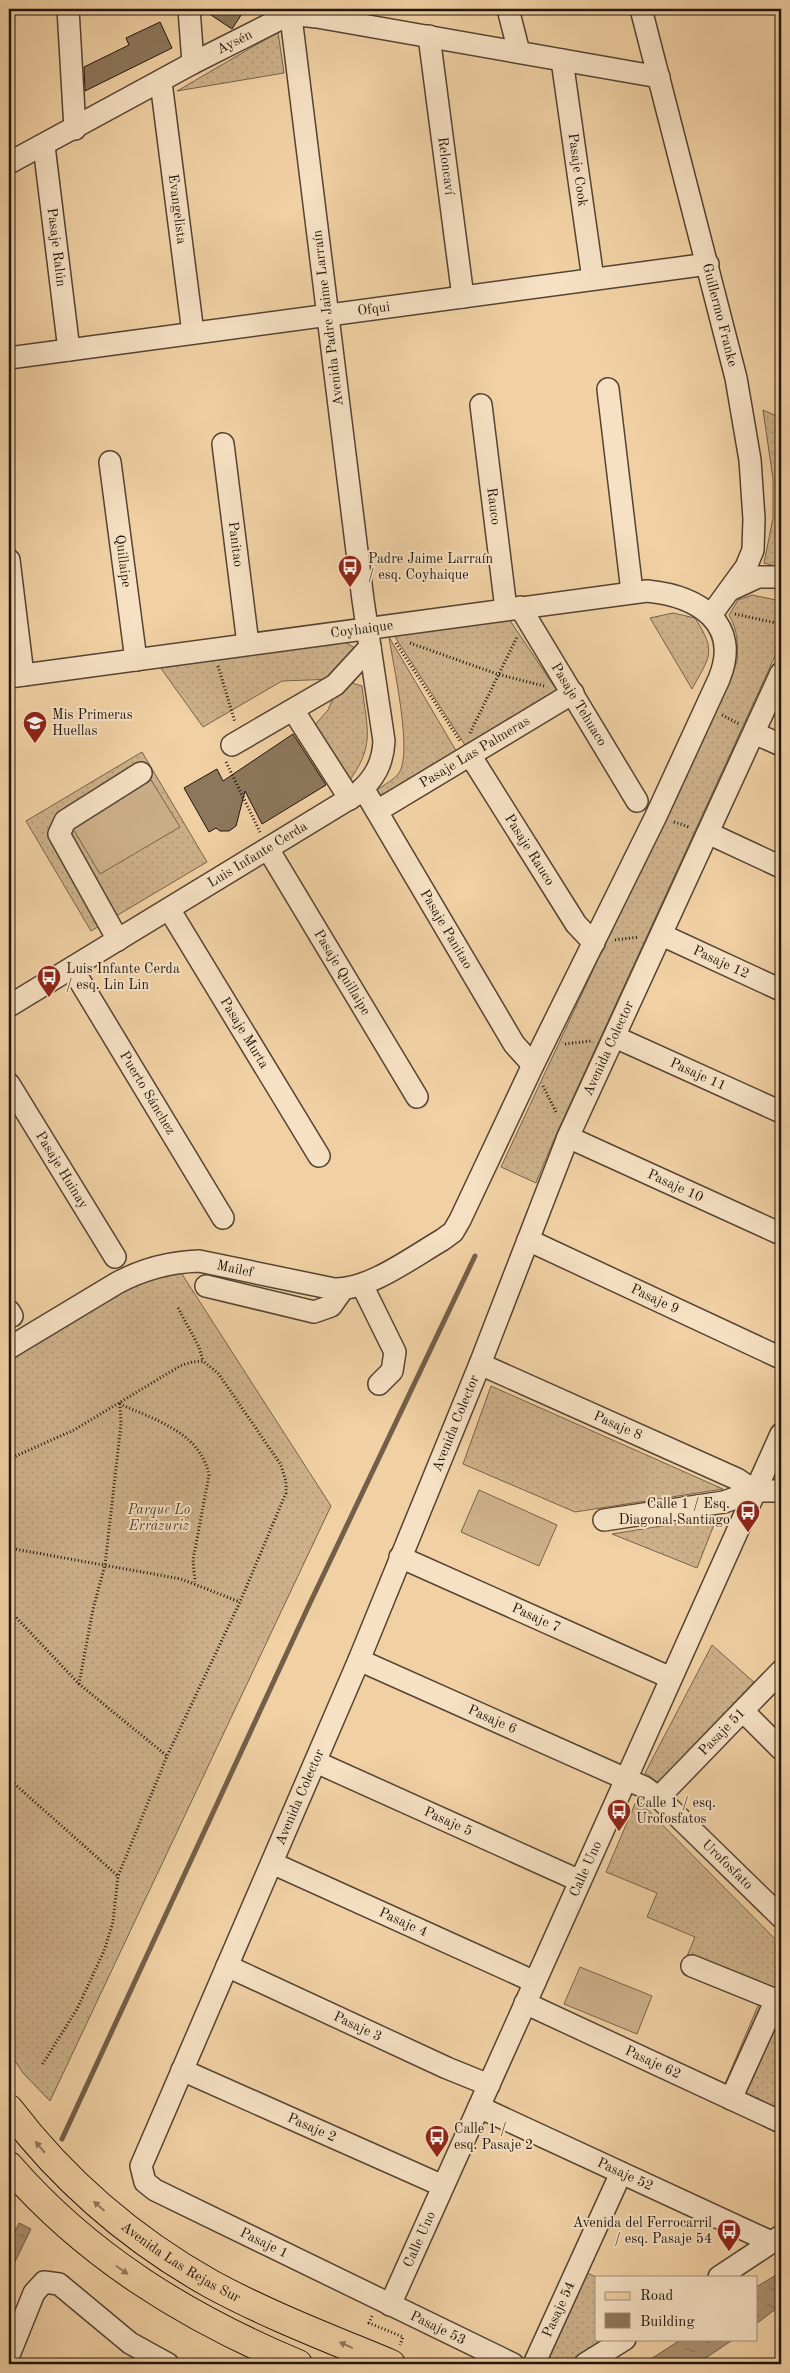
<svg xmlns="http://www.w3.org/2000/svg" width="790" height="2373" font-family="'Old Standard TT',serif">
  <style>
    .grass { fill: url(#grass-dots); stroke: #76634c }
    .pitch { fill: #cdb18a; stroke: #76634c }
    .water { fill: url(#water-ripples); stroke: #735f49 }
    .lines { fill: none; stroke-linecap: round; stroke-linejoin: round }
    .stream { stroke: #735f49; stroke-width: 5 }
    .building { fill: #8d775c; stroke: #20150d }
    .minor-casing { stroke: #544433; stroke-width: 24 }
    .major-casing { stroke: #20150d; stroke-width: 30 }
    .path { stroke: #20150d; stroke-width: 3; stroke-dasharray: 1 2.5; stroke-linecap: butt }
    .minor { stroke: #f6e1c4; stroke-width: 21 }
    .major { stroke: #f1d1a4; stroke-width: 28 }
    .oneway { fill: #937c60 }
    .labels { text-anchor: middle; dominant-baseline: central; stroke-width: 4; stroke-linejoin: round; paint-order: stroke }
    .street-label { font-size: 14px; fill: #20150d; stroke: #f6e1c4 }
    .poi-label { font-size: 14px; fill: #20150d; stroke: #f6e1c4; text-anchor: start }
    .park-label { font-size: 14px; font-style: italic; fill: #544432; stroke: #f6e1c4 }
  </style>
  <defs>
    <pattern id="grass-dots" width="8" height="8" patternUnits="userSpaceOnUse" patternTransform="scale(1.25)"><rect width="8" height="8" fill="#cdb18a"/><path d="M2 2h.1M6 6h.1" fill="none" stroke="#b09776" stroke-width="1.8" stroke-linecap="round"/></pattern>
    <pattern id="water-ripples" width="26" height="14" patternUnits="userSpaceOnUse" patternTransform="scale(1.25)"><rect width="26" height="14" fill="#aa9171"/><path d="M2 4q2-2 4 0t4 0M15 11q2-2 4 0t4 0" fill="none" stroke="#8a755b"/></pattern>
  </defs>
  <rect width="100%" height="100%" fill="#f1d1a4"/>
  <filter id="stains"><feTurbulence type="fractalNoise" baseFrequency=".004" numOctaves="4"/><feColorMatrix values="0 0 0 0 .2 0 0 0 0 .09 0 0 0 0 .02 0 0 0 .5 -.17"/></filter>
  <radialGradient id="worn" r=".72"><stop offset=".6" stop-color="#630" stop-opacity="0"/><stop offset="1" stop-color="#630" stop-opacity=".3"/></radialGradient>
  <!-- grass -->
  <g class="grass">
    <path d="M278,32L284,73L177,91Z"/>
    <path d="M763,410L781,418V568L764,563L773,518V479Z"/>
    <path d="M752,595L781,601V643L555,1137L536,1183L501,1167L737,662C738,645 738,630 729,615L738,600Z"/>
    <path d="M673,613L695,618C717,652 710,656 692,689L650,618Z"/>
    <path d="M509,619L560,695L467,748L393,634Z"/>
    <path d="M389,637L458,754L379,806L371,793C379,788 393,781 399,773C413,752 393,665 389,637Z"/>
    <path d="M343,641L355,648L334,679L282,681L203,727L160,667Z"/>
    <path d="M345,681L362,686C367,731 376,745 347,784L314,726L328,710L338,686Z"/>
    <path d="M142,752L207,862L91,931L26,821Z"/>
    <path d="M180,1271L331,1506L50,2101L23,2073L9,2052V1358L134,1282Z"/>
    <path d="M491,1386L723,1489L575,1512L463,1464Z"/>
    <path d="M717,1517L697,1568L612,1534Z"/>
    <path d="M712,1645L756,1684L666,1788L645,1773Z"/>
    <path d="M637,1799L781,1945V2116L722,2091L760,2001L682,1968L695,1937L647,1917L657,1893L606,1872Z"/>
    <path d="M587,2273L596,2277V2339H611L571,2364H540Z"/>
  </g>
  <!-- pitch -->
  <g class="pitch">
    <path d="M151,780L180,827L100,874L72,827Z"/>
    <path d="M479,1490L557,1525L539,1566L461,1532Z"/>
    <path d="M580,1967L652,1996L637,2034L564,2004Z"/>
  </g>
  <!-- water -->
  <g class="water">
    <path d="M19,2223L31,2229L9,2274V2244Z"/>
    <path d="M781,2272V2305L756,2324V2287Z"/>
    <path d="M682,2339H734L697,2364H643Z"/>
  </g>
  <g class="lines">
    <!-- stream -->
    <path class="stream" d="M62,2139L310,1603L475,1256"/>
  </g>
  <!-- building -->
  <g class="building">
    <path d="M202,9H245L232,29Z"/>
    <path d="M160,22L172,48L85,91L84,67L129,45L126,38Z"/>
    <path d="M293,734L326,785L262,824L245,791L236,826L229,831H220L216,828L209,832L184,788L217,769L223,781Z"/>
  </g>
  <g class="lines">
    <defs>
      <g id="minor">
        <path d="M68,9L75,129"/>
        <path d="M189,9L193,63"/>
        <path d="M508,9L519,52"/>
        <path id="s1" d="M641,9L736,378L750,460L754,519L753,550L746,567L711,615"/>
        <path id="s2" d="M429,36L463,297"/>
        <path id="s3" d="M562,60L593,279"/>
        <path id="s4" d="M161,82L193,333"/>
        <path id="s5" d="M44,146L69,350"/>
        <path id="s6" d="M9,163L193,63L290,14L317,17L659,77"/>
        <path id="s7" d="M9,358L708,264"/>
        <path d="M608,389L632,592"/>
        <path id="s8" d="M481,405L506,609"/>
        <path id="s9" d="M223,444L248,644"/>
        <path id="s10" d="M110,462L136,660"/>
        <path d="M9,560L23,675"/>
        <path d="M732,589L758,577H781"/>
        <path id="s11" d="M520,607L637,801"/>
        <path id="s12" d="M9,677L647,591C698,596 742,623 719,679L656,816L533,1065L460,1220L453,1232L442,1240C411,1258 369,1290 334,1289L199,1261C169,1262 143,1269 117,1283L9,1348"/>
        <path d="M293,710L350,799"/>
        <path d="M754,733L781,745"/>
        <path d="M232,745L335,685L370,647"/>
        <path id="s13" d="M470,755L576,924L594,943"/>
        <path id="s14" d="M363,788L514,1044L533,1065"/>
        <path id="s15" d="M377,811L573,693"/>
        <path d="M708,833L781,867"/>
        <path id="s16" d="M268,849L417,1097"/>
        <path id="s17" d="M169,909L319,1156"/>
        <path id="s18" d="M662,935L781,990"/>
        <path d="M118,940L59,834L65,821L141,773"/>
        <path id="s19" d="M72,968L223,1218"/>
        <path id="s20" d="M9,1006L357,794C374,779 383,764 384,741L363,600L290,9"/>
        <path id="s21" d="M615,1037L781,1112"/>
        <path id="s22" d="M9,1084L115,1257"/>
        <path id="s23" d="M568,1137L781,1234"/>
        <path id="s24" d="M528,1240L781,1358"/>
        <path d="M362,1285L395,1352L392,1371L379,1384"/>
        <path d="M206,1286L314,1312L331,1306L343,1289"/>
        <path d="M9,1311L12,1316"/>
        <path id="s25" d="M480,1364L737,1479L755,1491"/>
        <path d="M604,1520L724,1502L755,1491H781"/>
        <path id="s26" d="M400,1557L671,1678"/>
        <path id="s27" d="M359,1660L644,1787L659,1798L781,1917"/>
        <path d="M743,1711L781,1749"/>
        <path id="s28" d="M316,1762L580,1881"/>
        <path id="s29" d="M663,1793L781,1671"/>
        <path id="s30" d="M272,1863L535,1982"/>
        <path id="s31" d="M227,1966L447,2068L489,2085"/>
        <path d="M692,1966L771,1998L774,2004L731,2099"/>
        <path id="s32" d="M525,2003L781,2122"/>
        <path id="s33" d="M182,2070L443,2186"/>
        <path id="s34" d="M479,2107L771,2242"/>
        <path d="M719,2277L781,2236"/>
        <path id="s35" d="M390,2305L781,1434"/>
        <path d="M9,2355L34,2293L44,2282L59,2284L130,2343L168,2364"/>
        <path id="s36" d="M513,2364L155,2190L145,2182L141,2166L359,1660L480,1364L568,1137L781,673"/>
        <path id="s37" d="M534,2364L621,2173"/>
        <path d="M585,2364L625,2339"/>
      </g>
      <g id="major">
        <path id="s38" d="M9,2109C64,2181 131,2239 211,2284C268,2315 331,2339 391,2364"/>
        <path d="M9,2166C88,2257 188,2318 298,2364"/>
      </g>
    </defs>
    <!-- minor casing -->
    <use href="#minor" class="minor-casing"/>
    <!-- major casing -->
    <use href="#major" class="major-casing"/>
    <!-- path -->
    <g class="path">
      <path d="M735,614L781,624"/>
      <path d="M396,643L460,741"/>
      <path d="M410,643L497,674L544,686"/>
      <path d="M218,666L235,722"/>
      <path d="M722,715L739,724"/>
      <path d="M470,733L517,637"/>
      <path d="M226,762L260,832"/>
      <path d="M674,822L689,827"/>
      <path d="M615,940L639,937"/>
      <path d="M565,1044L591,1041"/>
      <path d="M543,1086L557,1114"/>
      <path d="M178,1308L199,1347L203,1361"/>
      <path d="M9,1459L74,1430L180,1366L192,1362L203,1361L218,1373L281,1465L286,1482V1493L240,1602L167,1756L118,1876L113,1922L104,1951L77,2009L42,2065"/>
      <path d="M9,1548L181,1579L240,1602"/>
      <path d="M9,1610L79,1684L167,1756"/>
      <path d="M79,1684L93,1609L105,1565L121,1424L120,1404C155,1420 200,1432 209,1475L193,1560L195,1582"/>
      <path d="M9,1779L118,1876"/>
      <path d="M372,2316L369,2323L403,2337L400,2345"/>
    </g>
    <!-- minor -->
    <use href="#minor" class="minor"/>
    <!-- major -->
    <use href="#major" class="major"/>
  </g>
  <!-- one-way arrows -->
  <defs><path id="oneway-solid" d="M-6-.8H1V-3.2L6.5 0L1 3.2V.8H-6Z" transform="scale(1.25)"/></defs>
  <g class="oneway">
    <use href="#oneway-solid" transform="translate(40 2147) rotate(-130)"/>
    <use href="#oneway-solid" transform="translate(99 2206) rotate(-139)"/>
    <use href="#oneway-solid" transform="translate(122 2270) rotate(35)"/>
    <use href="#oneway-solid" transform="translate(346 2345) rotate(-156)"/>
  </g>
  <!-- icons -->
  <defs>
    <symbol id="bus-pin" viewBox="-11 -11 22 30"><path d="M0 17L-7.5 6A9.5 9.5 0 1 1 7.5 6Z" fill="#8f2418" stroke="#f6e1c4"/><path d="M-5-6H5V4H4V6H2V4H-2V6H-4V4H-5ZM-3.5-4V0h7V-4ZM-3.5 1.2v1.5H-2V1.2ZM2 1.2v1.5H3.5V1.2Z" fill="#fff"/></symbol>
    <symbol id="school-pin" viewBox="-11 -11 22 30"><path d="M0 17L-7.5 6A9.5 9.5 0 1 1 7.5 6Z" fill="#8f2418" stroke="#f6e1c4"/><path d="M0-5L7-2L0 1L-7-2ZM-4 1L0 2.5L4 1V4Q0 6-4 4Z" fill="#fff"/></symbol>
  </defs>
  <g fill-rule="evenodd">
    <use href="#bus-pin" x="336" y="553" width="28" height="38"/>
    <use href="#school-pin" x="21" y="709" width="28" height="38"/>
    <use href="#bus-pin" x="35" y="963" width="28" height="38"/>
    <use href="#bus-pin" x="734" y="1498" width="28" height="38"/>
    <use href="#bus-pin" x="605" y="1797" width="28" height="38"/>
    <use href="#bus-pin" x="423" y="2123" width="28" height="38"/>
    <use href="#bus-pin" x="715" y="2217" width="28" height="38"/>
  </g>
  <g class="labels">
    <!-- street labels -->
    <g class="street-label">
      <text stroke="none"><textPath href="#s6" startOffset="256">Aysén</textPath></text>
      <text stroke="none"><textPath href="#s2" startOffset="131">Reloncaví</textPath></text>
      <text stroke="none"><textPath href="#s3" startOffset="111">Pasaje Cook</textPath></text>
      <text stroke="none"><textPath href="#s4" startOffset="128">Evangelista</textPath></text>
      <text stroke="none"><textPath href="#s5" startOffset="102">Pasaje Ralún</textPath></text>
      <text stroke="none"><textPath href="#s7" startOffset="368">Ofqui</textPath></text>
      <text stroke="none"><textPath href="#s1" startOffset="316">Guillermo Franke</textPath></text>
      <text transform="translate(328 318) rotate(-97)">Avenida Padre Jaime Larraín</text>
      <text stroke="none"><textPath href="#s8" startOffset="102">Rauco</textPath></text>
      <text stroke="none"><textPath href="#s9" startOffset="101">Panitao</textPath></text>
      <text stroke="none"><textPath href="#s10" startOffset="100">Quillaipe</textPath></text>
      <text stroke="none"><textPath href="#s12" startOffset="356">Coyhaique</textPath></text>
      <text stroke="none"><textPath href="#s11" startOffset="114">Pasaje Tehuaco</textPath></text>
      <text stroke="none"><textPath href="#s15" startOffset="114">Pasaje Las Palmeras</textPath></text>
      <text stroke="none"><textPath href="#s13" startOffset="112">Pasaje Rauco</textPath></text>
      <text stroke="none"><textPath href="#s20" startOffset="291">Luis Infante Cerda</textPath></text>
      <text stroke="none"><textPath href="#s14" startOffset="164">Pasaje Panitao</textPath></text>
      <text stroke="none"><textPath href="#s18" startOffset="65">Pasaje 12</textPath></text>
      <text stroke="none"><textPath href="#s16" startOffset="144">Pasaje Quillaipe</textPath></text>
      <text stroke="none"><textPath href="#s17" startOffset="145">Pasaje Murta</textPath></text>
      <text stroke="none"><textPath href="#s36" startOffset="1639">Avenida Colector</textPath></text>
      <text stroke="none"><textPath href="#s21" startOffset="91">Pasaje 11</textPath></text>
      <text stroke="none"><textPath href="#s19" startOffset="146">Puerto Sánchez</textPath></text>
      <text stroke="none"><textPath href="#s22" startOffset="101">Pasaje Huinay</textPath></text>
      <text stroke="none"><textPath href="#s23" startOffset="118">Pasaje 10</textPath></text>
      <text transform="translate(235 1269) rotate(12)">Mailef</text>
      <text stroke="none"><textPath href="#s24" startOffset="140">Pasaje 9</textPath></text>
      <text stroke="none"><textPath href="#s36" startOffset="1234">Avenida Colector</textPath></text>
      <text stroke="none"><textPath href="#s25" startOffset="151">Pasaje 8</textPath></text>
      <text stroke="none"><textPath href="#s26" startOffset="149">Pasaje 7</textPath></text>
      <text stroke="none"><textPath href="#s27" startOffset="146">Pasaje 6</textPath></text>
      <text stroke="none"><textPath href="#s29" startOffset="85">Pasaje 51</textPath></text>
      <text stroke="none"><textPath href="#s36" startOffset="829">Avenida Colector</textPath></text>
      <text stroke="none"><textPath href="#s28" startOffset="145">Pasaje 5</textPath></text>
      <text stroke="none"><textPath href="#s27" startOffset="426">Urofosfato</textPath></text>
      <text stroke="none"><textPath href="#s35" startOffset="478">Calle Uno</textPath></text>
      <text stroke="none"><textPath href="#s30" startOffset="144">Pasaje 4</textPath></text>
      <text stroke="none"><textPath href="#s31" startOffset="144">Pasaje 3</textPath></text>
      <text stroke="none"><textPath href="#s32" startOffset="141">Pasaje 62</textPath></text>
      <text stroke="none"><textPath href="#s33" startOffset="142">Pasaje 2</textPath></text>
      <text stroke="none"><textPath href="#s34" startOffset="161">Pasaje 52</textPath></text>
      <text stroke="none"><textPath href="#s35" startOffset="72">Calle Uno</textPath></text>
      <text transform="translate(264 2243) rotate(26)">Pasaje 1</text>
      <text stroke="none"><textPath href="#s38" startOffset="232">Avenida Las Rejas Sur</textPath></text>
      <text stroke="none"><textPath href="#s37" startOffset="60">Pasaje 54</textPath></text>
      <text transform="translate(438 2328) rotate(26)">Pasaje 53</text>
    </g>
    <!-- poi labels -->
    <g class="poi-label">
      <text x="368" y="559">Padre Jaime Larraín<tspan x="368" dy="16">/ esq. Coyhaique</tspan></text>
      <text x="52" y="715">Mis Primeras<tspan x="52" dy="16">Huellas</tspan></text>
      <text x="66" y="969">Luis Infante Cerda<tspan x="66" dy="16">/ esq. Lin Lin</tspan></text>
      <text x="730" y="1504" text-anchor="end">Calle 1 / Esq.<tspan x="730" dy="16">Diagonal Santiago</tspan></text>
      <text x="636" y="1803">Calle 1 / esq.<tspan x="636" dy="16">Urofosfatos</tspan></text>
      <text x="454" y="2129">Calle 1 /<tspan x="454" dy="16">esq. Pasaje 2</tspan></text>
      <text x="712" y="2223" text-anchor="end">Avenida del Ferrocarril<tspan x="712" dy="16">/ esq. Pasaje 54</tspan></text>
    </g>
    <!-- park labels -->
    <g class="park-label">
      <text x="159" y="1510">Parque Lo<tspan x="159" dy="16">Errázuriz</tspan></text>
    </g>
  </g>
  <!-- margin -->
  <rect width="790" height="2373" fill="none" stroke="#f1d1a4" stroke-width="30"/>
  <rect x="10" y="10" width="770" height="2353" fill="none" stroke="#20150d" stroke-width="2.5"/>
  <rect x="15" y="15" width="760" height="2343" fill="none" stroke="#20150d"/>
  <!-- legend -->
  <rect x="595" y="2276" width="162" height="65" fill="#f6e1c4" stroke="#a08f7b"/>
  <rect x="605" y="2292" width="25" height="8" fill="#f1d1a4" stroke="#a08f7b"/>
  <text x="640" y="2300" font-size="15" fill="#20150d">Road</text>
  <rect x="605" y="2313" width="25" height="15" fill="#8d775c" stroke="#a08f7b"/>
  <text x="640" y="2326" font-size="15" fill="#20150d">Building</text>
  <rect width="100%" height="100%" filter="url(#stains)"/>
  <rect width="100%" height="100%" fill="url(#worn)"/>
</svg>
